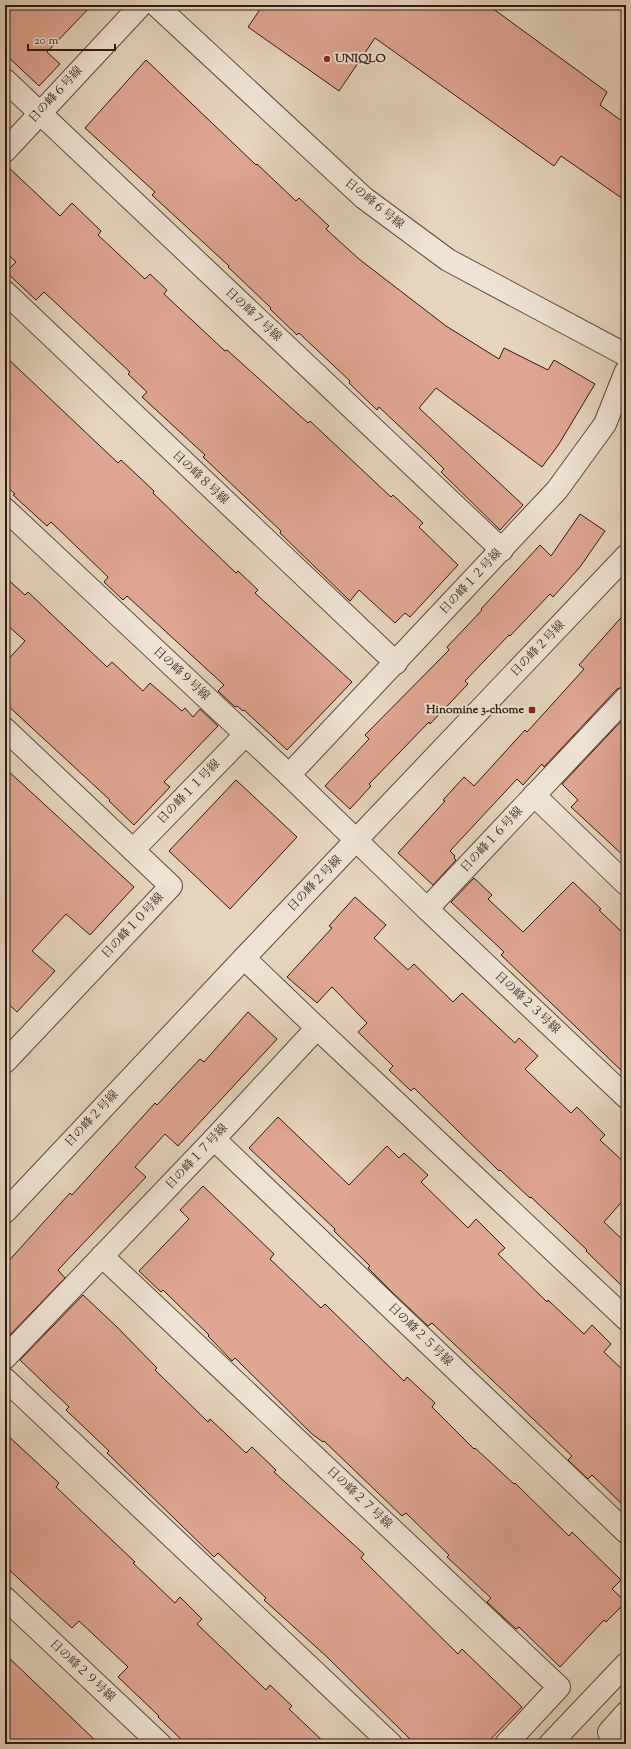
<svg xmlns="http://www.w3.org/2000/svg" width="631" height="1749" font-family="'Sorts Mill Goudy','Noto Serif JP',serif">
  <style>
    .building { fill: #dfa691; stroke: #301b0f }
    .lines { fill: none; stroke-linecap: round; stroke-linejoin: round }
    .pedestrian-casing { stroke: #5e493a; stroke-width: 24 }
    .minor-casing { stroke: #5e493a; stroke-width: 24 }
    .pedestrian { stroke: #efe3d3; stroke-width: 22 }
    .minor { stroke: #efe3d3; stroke-width: 22 }
    .poi-dot { fill: #8f2418; stroke: #efe3d3; stroke-width: 1.5 }
    .labels { text-anchor: middle; dominant-baseline: central; stroke-width: 4; stroke-linejoin: round; paint-order: stroke }
    .poi-label { font-size: 12px; font-weight: bold; fill: #301b0f; stroke: #efe3d3; text-anchor: start }
    .street-label { font-size: 12px; fill: #301b0f; stroke: #efe3d3 }
  </style>
  <rect width="100%" height="100%" fill="#e6d4bc"/>
  <filter id="stains"><feTurbulence type="fractalNoise" baseFrequency=".005" numOctaves="4"/><feColorMatrix values="0 0 0 0 .2 0 0 0 0 .09 0 0 0 0 .02 0 0 0 .5 -.17"/></filter>
  <radialGradient id="worn" r=".72"><stop offset=".6" stop-color="#630" stop-opacity="0"/><stop offset="1" stop-color="#630" stop-opacity=".3"/></radialGradient>
  <!-- building -->
  <g class="building">
    <path d="M5,5H92L47,52L60,64L39,86L5,54Z"/>
    <path d="M263,5H488L607,92L600,105L626,124V201L561,156L554,166L375,38L339,91L248,27Z"/>
    <path d="M146,60L256,165L257,164L296,201L299,198L329,226L326,229L359,259L446,326L499,359L504,348L548,370L554,360L595,384L559,444L542,467L436,388L419,408L523,505L500,530L441,472L444,469L431,456L379,407L377,410L349,383L350,381L299,333L297,335L270,309L271,308L228,267L229,266L152,195L155,192L85,128Z"/>
    <path d="M5,164L60,216L72,203L101,231L98,235L145,279L150,274L167,290L164,294L225,351L227,350L308,423L310,421L391,497L393,495L423,523L419,527L458,565L410,617L405,613L395,623L359,590L350,601L280,533L281,531L203,457L205,455L142,397L147,392L128,374L130,372L44,292L36,300L6,272L16,262L5,252Z"/>
    <path d="M5,356L118,463L121,460L154,491L153,493L190,529L236,573L238,571L258,590L255,593L352,682L287,750L244,710L243,711L237,706L235,707L218,691L224,685L127,596L123,600L104,582L108,577L51,522L47,526L13,495L15,494L5,485Z"/>
    <path d="M580,514L605,531L580,567L553,597L550,594L510,636L509,635L465,681L468,684L430,724L429,722L369,784L371,786L350,809L325,786L369,739L365,735L449,650L447,647L482,610L481,609L540,545L551,556Z"/>
    <path d="M5,577L25,595L28,592L107,667L112,662L143,691L150,683L182,711L185,708L193,717L200,709L218,726L164,782L170,787L134,825L109,801L110,800L5,703V663L25,641L5,623Z"/>
    <path d="M626,612V686L617,689L544,767L542,764L523,785L517,779L450,851L455,856L454,858L456,860L433,885L398,853L445,801L443,800L464,777L474,786L525,730L527,732L584,669L579,665Z"/>
    <path d="M626,716V858L571,807L578,800L562,784Z"/>
    <path d="M5,768L134,887L90,935L66,914L32,951L55,971L17,1012L5,1001Z"/>
    <path d="M236,780L297,837L230,909L169,851Z"/>
    <path d="M474,878L492,895L488,899L523,932L573,882L601,909L599,910L626,936V1075L501,955L504,952L451,902Z"/>
    <path d="M355,897L386,925L374,938L408,970L414,964L453,1002L462,993L515,1043L519,1038L538,1056L525,1069L571,1113L577,1107L605,1135L600,1140L626,1164V1197L604,1222L626,1243V1290L586,1251L587,1250L531,1197L530,1198L500,1170L499,1171L414,1088L411,1091L389,1070L393,1066L358,1032L367,1023L332,987L317,1003L287,977L332,928L329,926Z"/>
    <path d="M248,1012L277,1039L178,1146L165,1134L135,1167L146,1177L58,1270L65,1278L5,1340V1265L70,1193L72,1195L155,1103L157,1105L200,1059L204,1062Z"/>
    <path d="M278,1117L349,1185L387,1146L399,1158L404,1153L428,1175L421,1182L468,1228L476,1219L505,1248L498,1254L547,1302L548,1300L584,1334L592,1325L611,1344L604,1352L626,1373V1508L592,1475L588,1479L568,1460L572,1456L432,1323L428,1326L392,1292L368,1268L370,1266L334,1231L335,1229L249,1148Z"/>
    <path d="M203,1186L274,1254L270,1259L321,1308L325,1304L404,1381L407,1377L435,1403L432,1407L474,1449L475,1448L514,1484L515,1483L569,1536L572,1532L621,1580L612,1589L626,1602L606,1622L604,1620L560,1667L519,1627L516,1629L487,1602L491,1598L447,1557L449,1555L406,1513L402,1516L324,1441L323,1442L312,1434L235,1358L232,1361L208,1336L209,1335L163,1290L161,1292L139,1271L189,1219L180,1210Z"/>
    <path d="M83,1295L117,1327L157,1368L155,1370L208,1422L210,1419L246,1453L252,1447L276,1470L274,1472L364,1554L361,1558L458,1654L462,1649L522,1707L486,1744H415L326,1656L264,1600L266,1598L218,1553L214,1557L107,1453L109,1451L66,1410L69,1407L20,1360Z"/>
    <path d="M5,1433L59,1483L56,1487L135,1562L133,1563L175,1603L180,1597L202,1619L197,1624L266,1690L270,1685L292,1706L289,1709L326,1744H186L158,1717L159,1716L118,1677L128,1667L79,1621L72,1628L5,1566Z"/>
    <path d="M5,1654L99,1744H5Z"/>
  </g>
  <g class="lines">
    <defs>
      <path id="pedestrian" d="M550,1744L626,1664"/>
      <g id="minor">
        <path d="M156,5L364,198L448,260L626,355"/>
        <path d="M5,80L502,550"/>
        <path d="M5,151L141,5"/>
        <path d="M5,292L396,663"/>
        <path d="M5,509L289,775L427,909L626,698"/>
        <path d="M5,729L171,886L5,1062"/>
        <path d="M289,775L557,490L605,424L626,371"/>
        <path d="M534,795L626,884"/>
        <path d="M133,850L245,735"/>
        <path d="M427,909L626,1097"/>
        <path d="M317,1028L626,1319"/>
        <path d="M214,1139L626,1532"/>
        <path d="M5,1212L244,958L626,556"/>
        <path d="M102,1256L559,1687L506,1744"/>
        <path d="M5,1358L214,1139L317,1028L244,958"/>
        <path d="M5,1379L391,1744"/>
        <path d="M5,1598L160,1744"/>
        <path d="M622,1744L609,1732L626,1713"/>
      </g>
    </defs>
    <!-- pedestrian casing -->
    <use href="#pedestrian" class="pedestrian-casing"/>
    <!-- minor casing -->
    <use href="#minor" class="minor-casing"/>
    <!-- pedestrian -->
    <use href="#pedestrian" class="pedestrian"/>
    <!-- minor -->
    <use href="#minor" class="minor"/>
  </g>
  <!-- markers -->
  <g class="poi-dot">
    <circle cx="327" cy="59" r="4"/>
    <rect x="528" y="706" width="8" height="8" rx="2"/>
  </g>
  <g class="labels">
    <!-- poi labels -->
    <g class="poi-label">
      <text x="335" y="59">UNIQLO</text>
      <text x="524" y="710" text-anchor="end">Hinomine 3-chome</text>
    </g>
    <!-- street labels -->
    <g class="street-label">
      <text transform="translate(56 95) rotate(-47)">日の峰６号線</text>
      <text transform="translate(374 204) rotate(39)">日の峰６号線</text>
      <text transform="translate(253 315) rotate(43)">日の峰７号線</text>
      <text transform="translate(200 478) rotate(43)">日の峰８号線</text>
      <text transform="translate(471 582) rotate(-47)">日の峰１２号線</text>
      <text transform="translate(538 649) rotate(-46)">日の峰２号線</text>
      <text transform="translate(181 674) rotate(43)">日の峰９号線</text>
      <text transform="translate(189 792) rotate(-46)">日の峰１１号線</text>
      <text transform="translate(492 840) rotate(-47)">日の峰１６号線</text>
      <text transform="translate(315 884) rotate(-46)">日の峰２号線</text>
      <text transform="translate(133 926) rotate(-47)">日の峰１０号線</text>
      <text transform="translate(527 1003) rotate(43)">日の峰２３号線</text>
      <text transform="translate(92 1119) rotate(-47)">日の峰２号線</text>
      <text transform="translate(197 1157) rotate(-47)">日の峰１７号線</text>
      <text transform="translate(420 1335) rotate(44)">日の峰２５号線</text>
      <text transform="translate(359 1498) rotate(43)">日の峰２７号線</text>
      <text transform="translate(82 1671) rotate(43)">日の峰２９号線</text>
    </g>
  </g>
  <!-- margin -->
  <rect width="631" height="1749" fill="none" stroke="#e6d4bc" stroke-width="20"/>
  <rect x="6" y="6" width="619" height="1737" fill="none" stroke="#301b0f" stroke-width="2"/>
  <rect x="10" y="10" width="611" height="1729" fill="none" stroke="#301b0f"/>
  <!-- scale -->
  <path d="M28 44v6h87v-6" fill="none" stroke="#301b0f" stroke-width="2"/>
  <text x="34" y="44" font-size="12" fill="#301b0f" stroke="#efe3d3" stroke-width="3" paint-order="stroke">20 m</text>
  <rect width="100%" height="100%" filter="url(#stains)"/>
  <rect width="100%" height="100%" fill="url(#worn)"/>
</svg>
